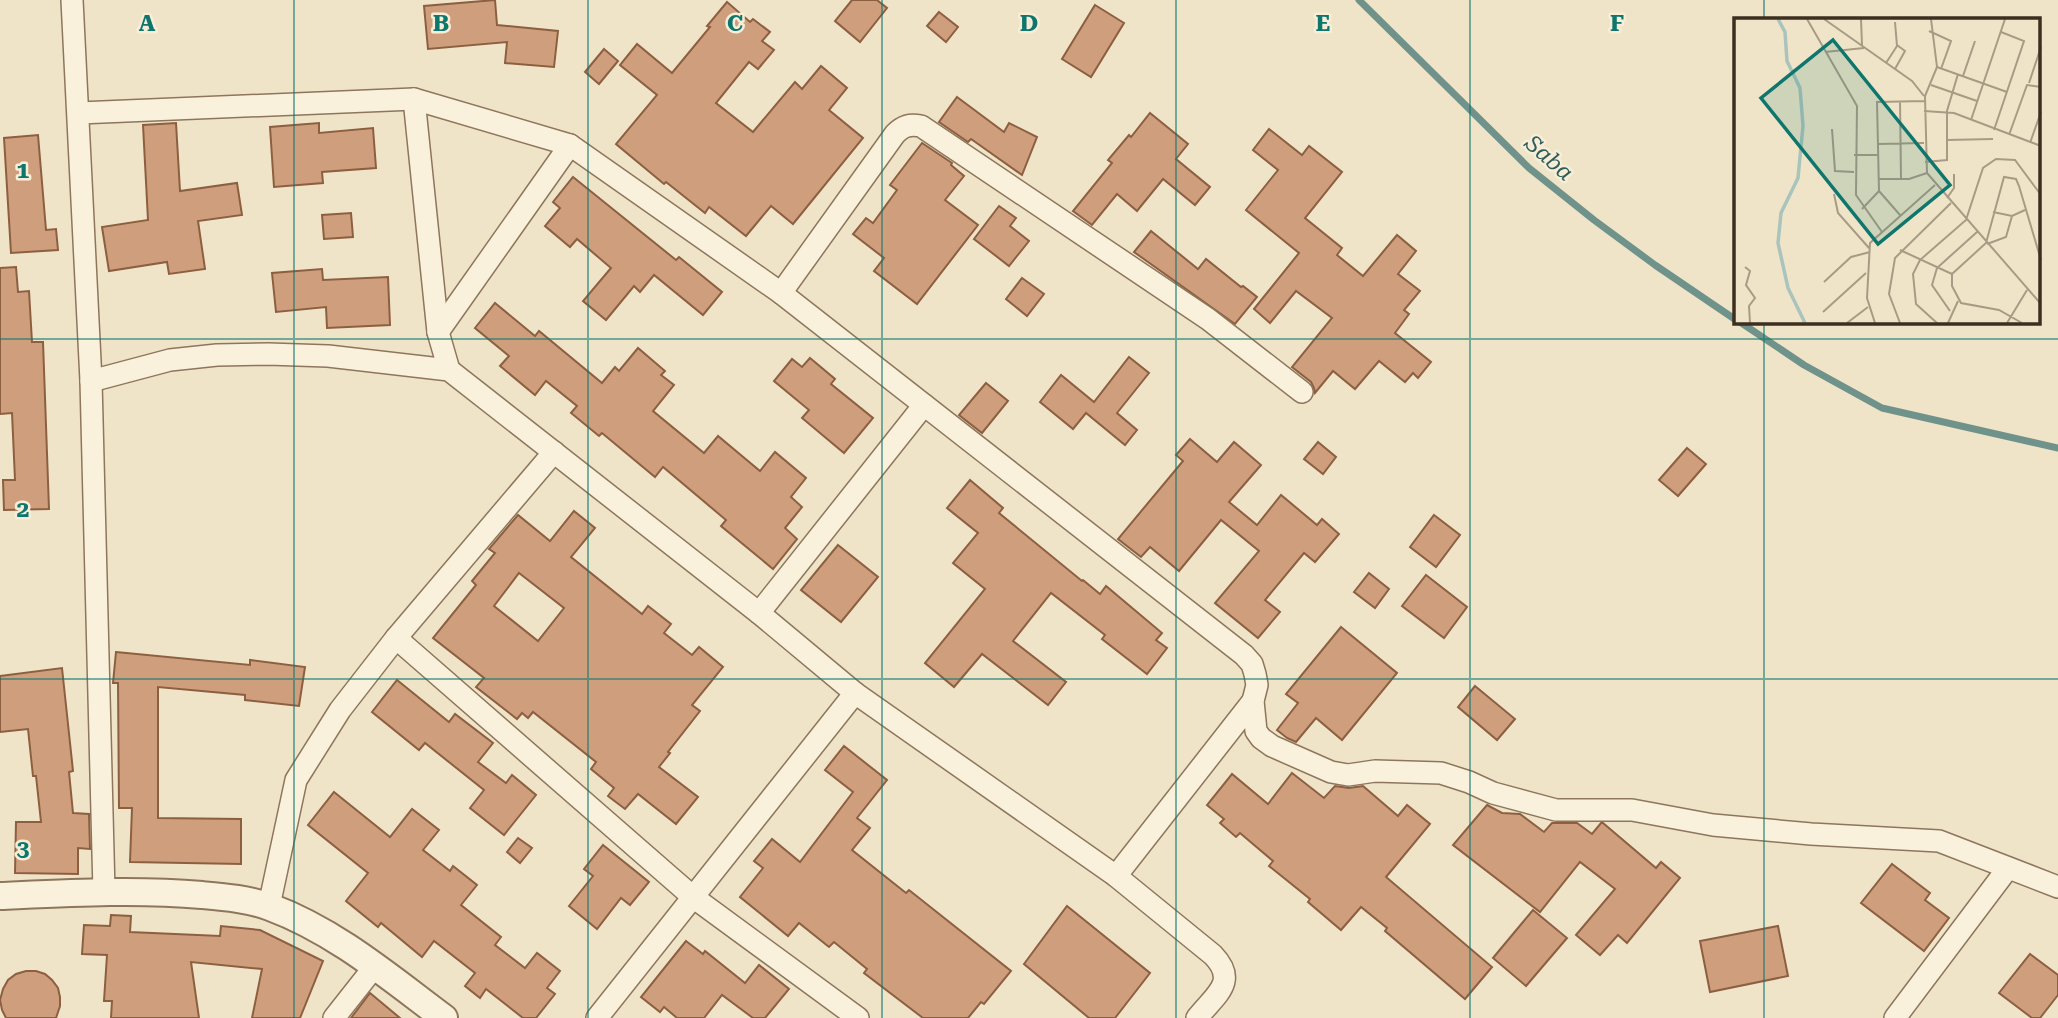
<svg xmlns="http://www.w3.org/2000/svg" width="2058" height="1018" font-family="'Roboto Serif',serif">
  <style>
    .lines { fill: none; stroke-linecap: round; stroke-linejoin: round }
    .stream { stroke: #6f938a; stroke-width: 7 }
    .building { fill: #cf9f7d; stroke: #8d5f41; stroke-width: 2; fill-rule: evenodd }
    .minor-casing { stroke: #8d765c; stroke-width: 24 }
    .tertiary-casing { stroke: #8d765c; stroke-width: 30 }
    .minor { stroke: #faf1dc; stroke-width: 21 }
    .tertiary { stroke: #faf1dc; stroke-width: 26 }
    .grid { fill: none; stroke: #0f766e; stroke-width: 2; stroke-opacity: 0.55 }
    .labels { text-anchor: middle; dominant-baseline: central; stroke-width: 5; stroke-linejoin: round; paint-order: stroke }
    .water-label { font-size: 23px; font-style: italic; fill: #2f5d5a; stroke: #f7eed8 }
    .inset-river { fill: none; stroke: #a9c4bc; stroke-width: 3.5 }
    .inset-road { fill: none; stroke: #a89b85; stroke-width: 2 }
    .view { fill: #0f766e; fill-opacity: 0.15; stroke: #0f766e; stroke-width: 3.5 }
    .inset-edge { fill: none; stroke: #3d2e20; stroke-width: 3.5 }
    .grid-label { font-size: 23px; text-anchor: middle; font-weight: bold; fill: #0f766e; stroke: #f7eed8; stroke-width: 5; stroke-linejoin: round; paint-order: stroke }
  </style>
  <rect width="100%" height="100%" fill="#f0e4c8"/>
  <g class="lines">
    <!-- stream -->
    <g class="stream">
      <path d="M1359,0L1529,168L1594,220L1655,265L1736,320"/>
      <path d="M1740,322L1804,365L1882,408L2058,448"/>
    </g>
  </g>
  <!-- building -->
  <g class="building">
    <path d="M495,0L497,25L558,31L554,67L505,63L507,42L428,49L424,6Z"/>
    <path d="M852,0H877L887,8L860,42L835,21Z"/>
    <path d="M727,2L750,22L753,19L770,32L762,41L774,50L758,69L749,62L716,103L753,132L795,82L802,89L821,66L847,88L829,110L863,138L793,224L771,206L746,236L709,207L705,213L666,182L664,184L616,144L657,95L620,65L637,44L672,73L710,27L707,26Z"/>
    <path d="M1095,5L1124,23L1091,77L1062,59Z"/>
    <path d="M939,12L958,27L946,42L927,26Z"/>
    <path d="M604,49L618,61L599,84L585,72Z"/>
    <path d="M957,97L1004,132L1009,123L1037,137L1022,175L971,139L968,142L939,122Z"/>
    <path d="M1150,113L1188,144L1176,159L1210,187L1195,205L1163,179L1137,211L1117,194L1092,225L1073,211L1112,163L1108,160L1129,135L1131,137Z"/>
    <path d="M176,123L180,191L237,183L242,215L198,221L205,269L169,274L167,262L109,271L102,227L148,220L143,125Z"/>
    <path d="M319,123V133L373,128L376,168L322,172L323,183L274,187L270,127Z"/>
    <path d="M1269,129L1302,155L1309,146L1342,172L1305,218L1342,248L1337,255L1363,276L1397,235L1416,251L1398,274L1420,291L1404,310L1409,314L1395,333L1431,362L1418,378L1413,373L1405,382L1379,361L1355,389L1333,371L1315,393L1314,388L1311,382L1292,367L1332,318L1296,291L1270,323L1254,309L1299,253L1246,210L1278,170L1253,150Z"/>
    <path d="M38,135L46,230L56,229L58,250L11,253L4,138Z"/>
    <path d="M922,143L952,163L951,165L964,176L945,200L978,225L917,304L874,271L884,258L853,234L866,218L873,223L897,190L890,185Z"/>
    <path d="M573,177L676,260L679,257L722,292L703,315L654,275L640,292L634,286L606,320L583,301L611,268L577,239L570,247L545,226L560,208L553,202Z"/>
    <path d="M999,206L1016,218L1010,226L1029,241L1009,266L974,239Z"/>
    <path d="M351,213L353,237L324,239L322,215Z"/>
    <path d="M1151,231L1198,269L1206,259L1241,287L1243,286L1257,297L1235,324L1134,252Z"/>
    <path d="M16,267L18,292L29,291L32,342H43L49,509L4,510L3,480H15L12,413L0,414V268Z"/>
    <path d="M322,269L323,280L388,277L390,325L327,328L326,307L276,312L272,273Z"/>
    <path d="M1022,278L1044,294L1027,316L1006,299Z"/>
    <path d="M495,303L535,336L539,331L602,383L615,367L619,371L638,348L665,371L661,375L674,385L653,411L704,453L718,436L760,471L775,452L806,478L791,497L802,507L785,528L797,539L773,569L721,526L726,520L663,467L655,477L602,433L599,436L571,413L577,406L546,381L535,395L500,366L509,356L475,328Z"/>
    <path d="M1129,357L1149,373L1117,413L1137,430L1125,445L1086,413L1073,429L1040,402L1061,375L1094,402Z"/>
    <path d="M810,358L835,379L831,384L873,418L844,453L802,418L809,410L774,381L792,359L802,367Z"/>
    <path d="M986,383L1008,401L982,433L959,415Z"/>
    <path d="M1190,439L1217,462L1234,442L1261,465L1229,502L1257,525L1281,495L1317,525L1322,519L1339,534L1315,562L1304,553L1265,600L1280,612L1258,638L1215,603L1259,551L1221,520L1179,571L1150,547L1141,557L1118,539L1183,461L1176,455Z"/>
    <path d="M1318,442L1336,457L1323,474L1304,459Z"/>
    <path d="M1687,448L1706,464L1678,496L1659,480Z"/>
    <path d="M970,480L1003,508L999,513L1082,581L1083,580L1100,594L1106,586L1162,633L1156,640L1167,648L1147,674L1102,639L1105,635L1051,593L1013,641L1066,682L1048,705L982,654L954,687L925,663L985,589L953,563L978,533L947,508Z"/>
    <path d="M574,511L595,528L571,557L642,614L648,606L671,624L664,633L692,655L699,647L723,667L692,705L700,711L668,752L670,753L659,767L698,797L676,824L638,794L625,809L608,796L614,788L591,769L596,762L533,712L528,718L522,713L517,719L476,687L484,678L433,638L476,585L472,581L495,553L489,549L518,515L550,541ZM519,573L564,608L538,641L494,606Z"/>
    <path d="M1434,515L1460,535L1436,567L1410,547Z"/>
    <path d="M838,545L878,577L841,622L801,590Z"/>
    <path d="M1369,573L1389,589L1375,608L1354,592Z"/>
    <path d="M1426,575L1467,607L1444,638L1402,606Z"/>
    <path d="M1341,627L1397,673L1342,740L1316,718L1296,742L1287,738L1277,730L1298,703L1286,694Z"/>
    <path d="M116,652L250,665V660L305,667L299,706L245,700V695L158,687V818L241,819V864L130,862L132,808H119L118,683H113Z"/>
    <path d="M62,668L73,771L69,772L73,813L89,814L90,849L78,848V874L15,873L16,822H41L36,776H33L28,729L0,732V676Z"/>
    <path d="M397,680L449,722L455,714L493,743L478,762L506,783L512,775L536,795L504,835L470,808L484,790L425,743L419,750L372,712Z"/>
    <path d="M1475,686L1515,719L1497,740L1458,707Z"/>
    <path d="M844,746L887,780L857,818L870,828L852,850L906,893L909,890L1011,971L984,1004L981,1002L968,1018H923L864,973L867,969L834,942L829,947L799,923L788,936L740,897L763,868L754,861L772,839L800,862L853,792L825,770Z"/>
    <path d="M1292,773L1324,798L1335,786L1349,788L1363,786L1398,816L1407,805L1430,824L1386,877L1492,967L1465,999L1385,931L1387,928L1361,907L1341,930L1308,902L1310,899L1269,866L1273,861L1240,833L1236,837L1220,823L1224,819L1207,805L1232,774L1268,804Z"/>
    <path d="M334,792L390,837L412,809L439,830L423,850L450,871L453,866L477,885L461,905L501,937L495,945L525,968L537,953L560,971L547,988L555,994L536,1018H523L486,989L480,998L465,986L475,973L434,941L422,957L381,923L378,927L346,901L368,873L308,825Z"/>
    <path d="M1487,805L1502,813L1520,814L1544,832L1552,823H1577L1592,834L1601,823H1603L1656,868L1661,862L1680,878L1627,943L1618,935L1600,955L1576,935L1615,889L1580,862L1540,912L1453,845Z"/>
    <path d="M518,838L532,848L520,863L507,852Z"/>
    <path d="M603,845L649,882L630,905L621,898L597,929L569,906L593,876L584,869Z"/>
    <path d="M1892,864L1930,893L1925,900L1949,918L1924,951L1861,903Z"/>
    <path d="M1067,906L1150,973L1115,1018H1089L1024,964Z"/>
    <path d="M1533,910L1567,938L1526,986L1493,958Z"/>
    <path d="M111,915L131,916L130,932L220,936L221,926L260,930L323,961L300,1018H252L262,969L191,962L199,1018H111L112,1001H104L107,955L82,954L84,925L110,926Z"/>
    <path d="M1778,926L1788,976L1710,992L1700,941Z"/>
    <path d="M686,941L703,954L705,951L745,983L759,965L789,989L765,1018H753L722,995L704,1018H677L664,1007L660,1012L641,997Z"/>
    <path d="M2030,954L2058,975V995L2040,1018H2032L1999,993Z"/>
    <path d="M26,971H36L45,974L52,980L58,988L60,997V1006L56,1018H6L2,1010L0,1000L3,989L8,980L16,974Z"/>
    <path d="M370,993L400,1018H351Z"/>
  </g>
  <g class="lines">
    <defs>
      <g id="minor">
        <path d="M72,0L91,381L104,892"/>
        <path d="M414,99L438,332L449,370"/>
        <path d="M79,113L414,99L570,145L781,293L1244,655L1252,664L1255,674L1257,685L1253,701L1256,731L1261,738L1272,746L1331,772L1348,775L1375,771L1441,773L1469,782L1493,793L1556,810H1632L1713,825L1811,834L1939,841L2058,887"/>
        <path d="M781,293L895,134C903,126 909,124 921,126L1208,319L1302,392"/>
        <path d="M438,332L570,145"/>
        <path d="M91,381L170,360L217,355L268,354L328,356L449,370L759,613L855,693L1116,876L1213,955C1239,982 1215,995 1197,1018"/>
        <path d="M759,613L924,405"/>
        <path d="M396,638L693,897L858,1018"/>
        <path d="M1116,876L1253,701"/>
        <path d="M269,906L296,780L340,710L396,638L554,452"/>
        <path d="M334,1018L375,966"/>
        <path d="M597,1018L855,693"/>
        <path d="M1895,1018L2008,868"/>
      </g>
      <path id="tertiary" d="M0,896C67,893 135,889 202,895C225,897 249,899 270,907C335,931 389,977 444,1018"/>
    </defs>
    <!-- minor casing -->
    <use href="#minor" class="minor-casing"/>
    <!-- tertiary casing -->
    <use href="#tertiary" class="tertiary-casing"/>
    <!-- minor -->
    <use href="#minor" class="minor"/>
    <!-- tertiary -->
    <use href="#tertiary" class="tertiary"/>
  </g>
  <!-- grid -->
  <path class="grid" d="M294,0V1018M588,0V1018M882,0V1018M1176,0V1018M1470,0V1018M1764,0V19M1764,322V1018M0,339H2058M0,679H2058"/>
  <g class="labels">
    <!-- water labels -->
    <g class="water-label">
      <text transform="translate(1549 158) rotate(41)">Saba</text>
    </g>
  </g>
  <!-- overview -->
  <g transform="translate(1734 18)">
    <rect width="306" height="306" fill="#f0e4c8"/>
    <path class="inset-river" d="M44,1L51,14L53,43L66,70L69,108L64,160L47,195L44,225L54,270L71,305"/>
    <path class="inset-road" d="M73,1L123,88L122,177L148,214M90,1L178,63L190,78M127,1L128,27M197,1L203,49L191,78L193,155L307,286M195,13L217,23L207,51M91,34L130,30M152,45L163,28L161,4M203,49L273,74M161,51L171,33L163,27M229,58L241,23M295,65L307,29M197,67L243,83M166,83L167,161M190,93L220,95L307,128M237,102L271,1M98,111L101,153L120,154M260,112L290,23L267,14M275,117L293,67L307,69M213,122L259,121M296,125L307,94M144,126L190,125M120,137H144M191,144L213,142V93L224,56M145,161H175L193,155M100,176L104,195L135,230M213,180L220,170V156M128,191L145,173M259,194L278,198L291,192M166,197L145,173L143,84L191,83M253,226L272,219L278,198M166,232L218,256M11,249L16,253L12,267L21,280L15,288L16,305M90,264L117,239L136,234M216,293L198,267L203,250L243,214M89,294L132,255M113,305L134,289M141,305L133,280L136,225L201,167M166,305L155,276L161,240L217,185M203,305L182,286L179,256L186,242L232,202L249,150L262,141L281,142L307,177M214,305L224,283M273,305L293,272M288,305L265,292L227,285L218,268V256L252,225L270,159L282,161L285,168L307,242"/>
    <path class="view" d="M99,22L216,167L144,226L27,80Z"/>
    <rect width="306" height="306" class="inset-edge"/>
  </g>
  <g class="grid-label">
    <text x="147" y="31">A</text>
    <text x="441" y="31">B</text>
    <text x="735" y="31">C</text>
    <text x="1029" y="31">D</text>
    <text x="1323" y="31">E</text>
    <text x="1617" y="31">F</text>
    <text x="23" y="178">1</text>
    <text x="23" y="517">2</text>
    <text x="23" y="856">3</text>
  </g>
</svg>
